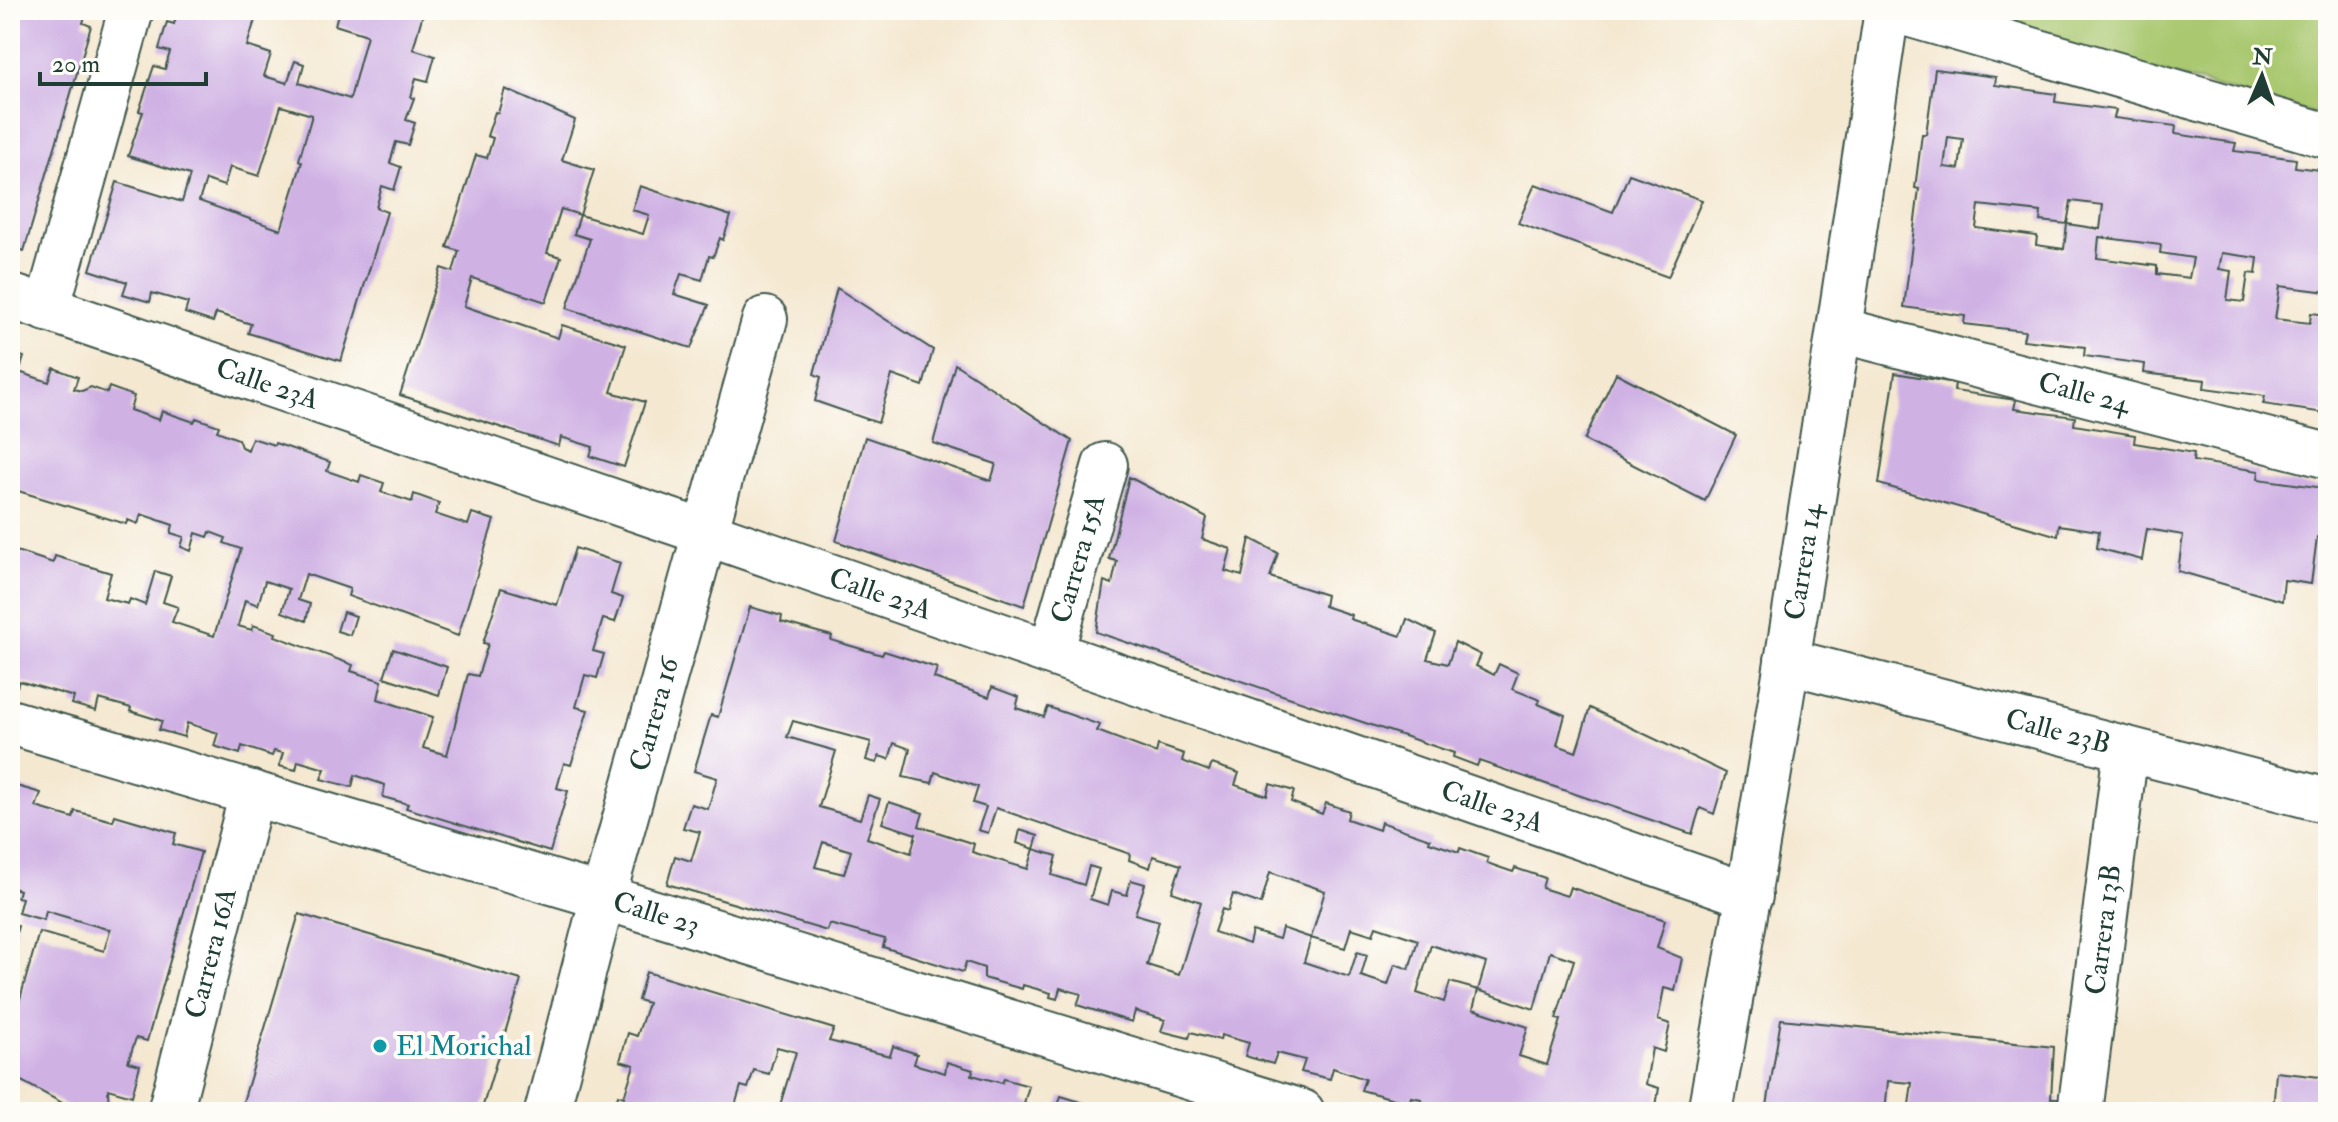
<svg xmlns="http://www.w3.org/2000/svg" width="2338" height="1122" font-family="'IM FELL Double Pica',serif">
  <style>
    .green { fill: #a9c86f; stroke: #648252; stroke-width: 2 }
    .building { fill: #cfb1e4; fill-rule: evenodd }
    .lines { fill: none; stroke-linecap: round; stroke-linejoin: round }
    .street-casing { stroke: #3f574c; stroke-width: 48 }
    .street { stroke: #fff; stroke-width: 44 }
    .culture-dot { fill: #0f9aa8; stroke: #fdfcf7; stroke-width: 3 }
    .labels { text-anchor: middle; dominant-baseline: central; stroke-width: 8; stroke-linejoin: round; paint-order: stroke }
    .street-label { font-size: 28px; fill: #1f3d34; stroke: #fdfcf7 }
    .culture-label { font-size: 28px; fill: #0d838f; stroke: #fdfcf7; text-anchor: start }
  </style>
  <rect width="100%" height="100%" fill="#fdfcf7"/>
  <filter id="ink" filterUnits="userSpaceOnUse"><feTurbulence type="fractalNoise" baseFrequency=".0125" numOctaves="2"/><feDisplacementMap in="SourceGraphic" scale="16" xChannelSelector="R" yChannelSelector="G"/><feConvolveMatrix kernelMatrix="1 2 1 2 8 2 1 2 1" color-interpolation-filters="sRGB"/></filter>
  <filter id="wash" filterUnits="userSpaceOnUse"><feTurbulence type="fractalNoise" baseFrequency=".006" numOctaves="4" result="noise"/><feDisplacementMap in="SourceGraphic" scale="32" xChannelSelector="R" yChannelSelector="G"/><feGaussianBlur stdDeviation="1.8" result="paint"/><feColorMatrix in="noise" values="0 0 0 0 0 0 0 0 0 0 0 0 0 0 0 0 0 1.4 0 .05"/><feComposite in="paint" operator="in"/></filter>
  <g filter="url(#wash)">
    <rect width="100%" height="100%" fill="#f4e8d1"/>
    <!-- green -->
    <path class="green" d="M1934,10H2328V118Z"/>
    <g id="blocks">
      <!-- building -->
      <g class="building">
        <path d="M10,10H87L83,23L91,26L24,251L10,246Z"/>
        <path d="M178,10H258L247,46L271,54L264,76L287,83L295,61L304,64L299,83L350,99L367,35L335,25L339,10H424L413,49L435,56L428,81L416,78L411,97L414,98L406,120L415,123L408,145L396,142L390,163L401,167L394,190L382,186L376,208L387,212L341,361L248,333L251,324L216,313L213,322L185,313L188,303L152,293L150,302L123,294L127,282L90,270L117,182L182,202L190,175L128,156L143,112L139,111L154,66L165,69L170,52L159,49L167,22L174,24ZM281,106L312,115L299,160L302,162L281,230L199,201L206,180L224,186L230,167L259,176Z"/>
        <path d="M1935,69L1996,77L1995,85L2056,94L2055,102L2116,110L2114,118L2176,126L2175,134L2236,143L2234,151L2296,159L2295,167L2328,171V292L2280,286L2275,319L2310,323L2311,313L2328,315V422L2324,421L2325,413L2263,404L2265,396L2204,388L2205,380L2144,373L2145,364L2084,356L2085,347L2023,340L2025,331L1964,324L1965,316L1904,307L1919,189L1915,188L1922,134H1926ZM1948,137L1963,139L1959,169L1944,167ZM2071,201L2103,205L2100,229L2067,224L2064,249L2036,245L2037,236L1976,228L1979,205L2041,212L2040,221L2067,224ZM2099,237L2161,245L2160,253L2193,258L2189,278L2157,274V266L2097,258ZM2222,253L2258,258L2256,274L2248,273L2244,302L2227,300L2231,271L2219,269Z"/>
        <path d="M505,89L575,120L562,160L594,170L580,215L561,209L547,253L561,257L546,302L472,278L464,306L558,338L562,325L626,345L611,392L645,402L624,467L590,456L593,447L561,437L559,446L400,395L441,268L453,272L459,251L447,247L476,155L487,158L493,138L487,136L495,112L498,113Z"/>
        <path d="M1629,174L1702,200L1668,277L1518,223L1535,184L1613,212Z"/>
        <path d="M640,186L731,216L723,240L720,238L713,257L709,256L702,280L681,274L674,294L709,305L691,348L567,308L590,239L574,234L580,215L643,234L649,215L632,210Z"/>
        <path d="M837,288L933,350L923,386L892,375L878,423L815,401L821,377L814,374Z"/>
        <path d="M10,352L24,357L19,372L49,382L54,368L78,377L74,389L82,391L91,387L107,393L109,387L134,396L130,410L159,420L162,411L194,422L196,418L219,426L217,431L238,439L241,447L248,450L252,438L274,445L275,443L330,462L327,471L359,482L361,475L384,483L381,492L412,502L414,494L439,503L435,514L468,525L472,513L494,520L458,636L348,596L350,589L306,574L298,600L310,604L306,621L282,612L289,589L265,581L258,605L245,600L238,626L252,630L253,625L276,633L275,636L353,665L351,671L382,681L378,699L433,717L423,748L447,755L468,674L478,676L488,644L483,643L501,588L557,605L575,548L620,563L611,594L623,598L615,622L603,619L593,651L604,654L597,678L585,675L576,707L588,710L571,765L564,763L557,788L568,791L550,852L406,808L408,804L383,797L385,785L355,775L352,787L321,779L325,769L298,761L296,770L279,766L283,753L274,751L272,756L242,746L240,754L214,746L218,733L187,723L184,737L159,730L162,721L130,711L131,708L99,699L96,711L72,704L74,697L19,681L17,687L10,685V549L53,563L55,556L111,573L104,598L128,604L130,599L145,605L155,571L171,576L163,602L178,607L172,622L214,636L241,549L224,543L226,538L210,532L208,537L196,533L191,551L181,547L184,537L171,533L173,525L141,514L138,524L128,520L126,524L15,490L13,496L10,495Z"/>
        <path d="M955,364L1072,441L1024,606L836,541L865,437L991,481L996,464L933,443Z"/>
        <path d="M1616,373L1736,435L1705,501L1584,440Z"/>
        <path d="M1895,373L1955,383L1954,391L2016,400L2014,409L2075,417L2074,425L2135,435L2134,443L2194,453L2193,461L2259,471L2258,479L2324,488L2323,496H2328V538L2317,537L2311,584L2284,580L2282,601L2178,571L2183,535L2147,529L2142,560L2097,548L2099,531L2059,525L2058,536L1879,484Z"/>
        <path d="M1129,477L1207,518L1202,539L1231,549L1225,571L1242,576L1250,538L1278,553L1270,577L1326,595L1324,606L1351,615L1350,619L1401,636L1407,619L1436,633L1427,659L1448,664L1455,642L1481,655L1476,666L1494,675L1499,664L1518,673L1512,689L1540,700L1538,704L1565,715L1557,745L1576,752L1590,708L1726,773L1714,814L1700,808L1692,834L1479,761L1477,766L1453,757L1454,753L1096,632L1104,581L1112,584L1117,561L1109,559Z"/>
        <path d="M750,607L782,616L781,622L832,636L831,640L882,655L884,651L937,668L934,678L989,697L992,687L1019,697L1016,708L1044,717L1048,707L1100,725L1097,731L1156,753L1158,745L1184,754L1182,761L1209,771L1212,764L1239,773L1235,785L1267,796L1270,784L1294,791L1291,802L1322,814L1326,803L1349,811L1347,819L1379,830L1381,822L1430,839L1429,842L1459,852L1460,848L1488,858L1487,863L1513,872L1515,868L1545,878L1542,888L1567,896L1570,887L1665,920L1657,948L1682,958L1675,991L1664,988L1658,1020L1670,1024L1664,1052L1652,1048L1646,1084L1659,1088L1655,1112H1473L1444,1103L1441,1112L1431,1109L1425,1107L1421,1099L1411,1097L1409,1103L1361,1090L1365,1079L1333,1068L1330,1079L1301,1072L1305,1060L1277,1053L1273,1064L1245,1056L1249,1043L1221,1035L1220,1040L1191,1032L1189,1038L1161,1031L1165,1020L1135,1011L1132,1022L1077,1005L1081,994L1060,988L1057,999L1050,997L1051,993L1023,985L1022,989L984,978V968L966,962L963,972L883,947L885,939L829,924L827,931L667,884L675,856L691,861L700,832L683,828L691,804L708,809L717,778L694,771L711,715L718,717ZM793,721L871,742L866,760L877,763L879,756L889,759L894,743L910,749L903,777L932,783L935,772L978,787L973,803L986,807L978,830L988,833L996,808L1130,854L1129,860L1150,868L1153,856L1181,865L1172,892L1201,902L1179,975L1147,965L1159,921L1135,914L1145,884L1131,880L1127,895L1112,891L1108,905L1090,899L1099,869L1089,866L1084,885L1052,875L1057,856L1034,849L1028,869L972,852L974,844L919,826L923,813L889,802L882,823L916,834L911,853L867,838L880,799L868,795L860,819L819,807L836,751L787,737ZM823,842L851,851L844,874L815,867ZM1270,872L1325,891L1311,938L1345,948L1351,928L1373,935L1376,926L1418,940L1409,969L1395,964L1388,985L1361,976L1367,955L1357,952L1349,977L1304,962L1311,938L1282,928L1279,939L1252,931L1249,944L1214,932L1222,909L1228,911L1233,894L1261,904ZM1431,945L1486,963L1478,990L1450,982L1444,1002L1417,993ZM1550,952L1574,960L1556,1019L1561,1020L1547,1065L1519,1056L1528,1027L1473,1009L1478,990L1534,1009Z"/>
        <path d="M343,612L356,616L350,635L337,631Z"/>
        <path d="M393,649L447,667L439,695L384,677Z"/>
        <path d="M13,785L41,793L36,807L73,818L75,811L113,821L115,815L176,833L173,844L201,852L147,1041L136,1038L128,1062L140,1065L132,1096L108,1089L109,1112H79L10,1075V1034L39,932L104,951L110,930L46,911L44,920L18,913L22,898L17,897L19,890L10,887V796Z"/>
        <path d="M1020,830L1038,836L1034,849L1017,843Z"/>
        <path d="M299,914L521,980L481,1112H240Z"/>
        <path d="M10,923L18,926L11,951H10Z"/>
        <path d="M646,972L834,1029L829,1041L890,1056L893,1046L917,1054L914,1064L945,1073L947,1062L973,1070L972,1075L1002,1083L1004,1079L1029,1086L1024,1103L1053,1112H778L796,1052L777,1047L769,1074L754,1070L748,1088L741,1086L733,1112H613L618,1095L624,1097L634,1065L620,1061L628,1033L637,1036L648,1003L638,1000Z"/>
        <path d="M1781,1019L2054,1047L2051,1098H2058L2057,1112H1908L1912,1083L1888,1081L1885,1112H1766Z"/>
        <path d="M2276,1072L2328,1078V1112H2273Z"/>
        <path d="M1061,1096L1084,1103L1082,1112H1056Z"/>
      </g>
    </g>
  </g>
  <g filter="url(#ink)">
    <use href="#blocks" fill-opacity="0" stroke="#3f574c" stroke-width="2"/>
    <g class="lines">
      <defs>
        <g id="street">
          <path d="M1894,10L2328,136"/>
          <path id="s1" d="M10,296L706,533L1750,896"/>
          <path d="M47,309L131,10"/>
          <path id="s2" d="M1840,330L2328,456"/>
          <path id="s3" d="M1051,653L1105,465"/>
          <path id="s4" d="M1787,661L2328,801"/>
          <path id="s5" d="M10,722L603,897L1302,1112"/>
          <path id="s6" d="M170,1112L252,793"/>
          <path id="s7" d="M547,1112L603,897L765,319"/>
          <path id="s8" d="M1710,1112C1777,746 1832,378 1887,10"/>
          <path id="s9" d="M2080,1112L2126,749"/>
        </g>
      </defs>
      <!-- street casing -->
      <use href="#street" class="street-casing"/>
      <!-- street -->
      <use href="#street" class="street"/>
    </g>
  </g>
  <!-- markers -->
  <circle class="culture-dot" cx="380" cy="1046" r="8"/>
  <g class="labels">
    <!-- street labels -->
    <g class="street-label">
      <text stroke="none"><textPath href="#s1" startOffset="272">Calle 23A</textPath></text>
      <text stroke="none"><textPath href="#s2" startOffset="252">Calle 24</textPath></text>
      <text stroke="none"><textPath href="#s3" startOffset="98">Carrera 15A</textPath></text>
      <text stroke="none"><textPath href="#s8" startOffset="558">Carrera 14</textPath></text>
      <text stroke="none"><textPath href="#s1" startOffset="920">Calle 23A</textPath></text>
      <text stroke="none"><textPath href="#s7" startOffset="412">Carrera 16</textPath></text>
      <text stroke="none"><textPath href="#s4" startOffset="280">Calle 23B</textPath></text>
      <text stroke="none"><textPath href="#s1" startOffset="1568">Calle 23A</textPath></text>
      <text stroke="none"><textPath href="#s5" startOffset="674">Calle 23</textPath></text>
      <text stroke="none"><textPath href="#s9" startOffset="184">Carrera 13B</textPath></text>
      <text stroke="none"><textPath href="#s6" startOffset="164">Carrera 16A</textPath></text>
    </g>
    <!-- culture labels -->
    <g class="culture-label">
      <text x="396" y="1046">El Morichal</text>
    </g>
  </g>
  <!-- margin -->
  <rect width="2338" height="1122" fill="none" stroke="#fdfcf7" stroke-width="40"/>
  <!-- north arrow -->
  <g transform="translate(2262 76) rotate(2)" stroke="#fdfcf7" stroke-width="6" paint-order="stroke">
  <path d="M0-6L14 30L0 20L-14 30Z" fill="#1f3d34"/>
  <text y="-12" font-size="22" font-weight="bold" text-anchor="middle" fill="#1f3d34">N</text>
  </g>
  <!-- scale -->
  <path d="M40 72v12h166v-12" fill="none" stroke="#1f3d34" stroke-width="4"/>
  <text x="52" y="72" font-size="24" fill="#1f3d34" stroke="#fdfcf7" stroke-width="6" paint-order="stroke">20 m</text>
</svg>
